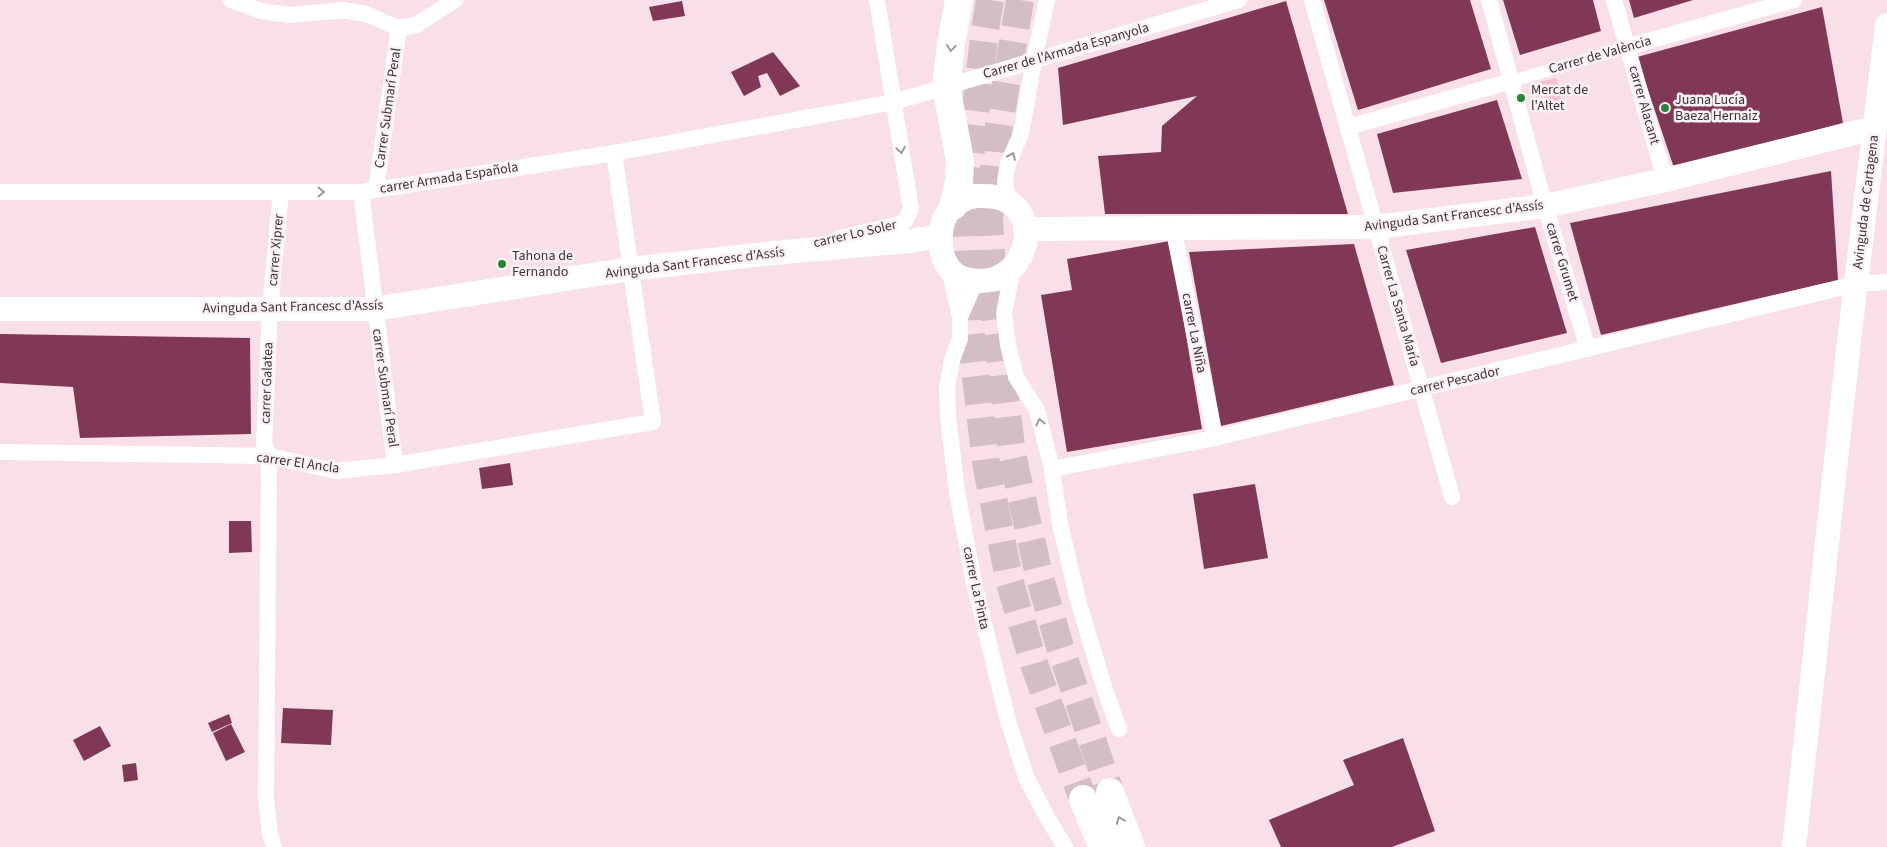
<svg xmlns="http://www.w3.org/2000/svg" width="1887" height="847" font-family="'Source Sans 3',sans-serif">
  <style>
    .green { fill: #f2bed0 }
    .building { fill: #803856 }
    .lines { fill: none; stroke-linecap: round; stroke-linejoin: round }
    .trunk-tunnel { stroke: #d4bec5; stroke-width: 28; stroke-dasharray: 28 14; stroke-linecap: butt }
    .pedestrian { stroke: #fff; stroke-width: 12 }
    .minor { stroke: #fff; stroke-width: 16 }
    .secondary { stroke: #fff; stroke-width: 24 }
    .trunk { stroke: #fff; stroke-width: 28 }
    .oneway { stroke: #9e9a9b }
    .poi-dot { fill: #268537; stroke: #fcf2f5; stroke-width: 2 }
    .labels { text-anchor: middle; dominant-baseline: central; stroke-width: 5; stroke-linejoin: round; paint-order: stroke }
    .street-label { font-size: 14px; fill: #3e3437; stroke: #fcf2f5 }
    .poi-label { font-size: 14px; fill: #3e3437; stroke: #fcf2f5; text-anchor: start }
  </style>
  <rect width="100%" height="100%" fill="#f9e0e8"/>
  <!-- green -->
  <path class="green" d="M1556,78L1562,101L1546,105L1540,82Z"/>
  <!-- building -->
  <g class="building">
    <path d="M1324,0H1470L1491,69L1358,110Z"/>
    <path d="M1503,0H1593L1601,31L1520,55Z"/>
    <path d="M1629,0H1693L1634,18Z"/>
    <path d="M682,1L685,16L653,21L649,7Z"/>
    <path d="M1286,1L1348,214H1105L1098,156L1161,152L1162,126L1197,96L1063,125L1058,68Z"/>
    <path d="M1822,7L1843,123L1674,168L1637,57Z"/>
    <path d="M773,52L800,86L780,96L767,73L758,76L761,87L744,96L731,72Z"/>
    <path d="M1497,100L1522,179L1393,193L1377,134Z"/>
    <path d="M1831,171L1838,280L1601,335L1570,223Z"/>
    <path d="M1535,227L1567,333L1441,363L1406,250Z"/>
    <path d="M1170,241L1202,429L1067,452L1041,295L1072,290L1067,259Z"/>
    <path d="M1354,244L1394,385L1221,426L1189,252Z"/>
    <path d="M0,334L250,338L251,434L80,438L73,387L0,383Z"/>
    <path d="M510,463L513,485L482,489L479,468Z"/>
    <path d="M1255,484L1268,558L1204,569L1193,494Z"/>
    <path d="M229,521H251L252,552L229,553Z"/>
    <path d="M283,708L333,710L331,745L281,743Z"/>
    <path d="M229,714L232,723L212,732L208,723Z"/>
    <path d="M231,724L245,752L226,761L213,733Z"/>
    <path d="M100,726L111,746L84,761L73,740Z"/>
    <path d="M1403,738L1435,831L1392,847H1281L1269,820L1354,785L1343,760Z"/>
    <path d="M136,763L138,780L124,782L122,765Z"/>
  </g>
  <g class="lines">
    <!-- trunk-tunnel -->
    <g class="trunk-tunnel">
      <path d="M990,0L985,30L972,139L965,216L970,325L986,463L1010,583L1034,664L1083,799"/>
      <path d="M1020,0L996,144L989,220L995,318L1012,454L1039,575L1060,647L1110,792"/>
    </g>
    <!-- pedestrian -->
    <path class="pedestrian" d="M1512,81L1627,47"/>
    <!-- minor -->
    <g class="minor">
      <path d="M231,0L261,11L291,15L343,10L366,14L399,28L416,25L455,0"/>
      <path d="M1312,0L1452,497"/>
      <path d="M1489,0L1545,206L1588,349"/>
      <path d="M1614,0L1665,180"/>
      <path d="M1627,47L1794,0"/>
      <path d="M1348,127L1512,81"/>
      <path d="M376,189L399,28"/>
      <path d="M0,192H361L614,153L894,102L1239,0"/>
      <path d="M361,192L395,465"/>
      <path d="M1009,203L1005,181L1008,163L1021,134L1034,60L1047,0"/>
      <path d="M1173,227L1215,438"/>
      <path d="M839,238L896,225L905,221L911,209L877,0"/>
      <path d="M1013,267L1004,313L1008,345L1016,377L1037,410L1052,469L1060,524L1079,604L1106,693L1119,729"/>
      <path d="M949,268L960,317V339L952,360L947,388L948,415L957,492L974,583L1008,721L1027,779L1047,817L1065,847"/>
      <path d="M960,317L976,281"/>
      <path d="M0,452L269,456L336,471L395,465L653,422L614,153"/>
      <path d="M1052,469L1215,438L1856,284L1887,282"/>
      <path d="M274,847L270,834L266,798L269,456L264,444L270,308L281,192"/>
    </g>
    <!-- secondary -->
    <g class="secondary">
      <path d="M972,196C983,196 993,195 1003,199C1047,218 1023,290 971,280C963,279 954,275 949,268C937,252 938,221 952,207C957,202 966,199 972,196Z"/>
      <path d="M1025,229L1376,227L1545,206L1665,180L1874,128"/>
      <path d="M0,309H374L630,269L773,253L910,241L941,236"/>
      <path d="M1794,847L1848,350L1887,25"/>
    </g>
    <!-- trunk -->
    <g class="trunk">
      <path d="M953,206L959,182L960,160L946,86L951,44L959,0"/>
      <path d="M1110,792L1131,847"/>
      <path d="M1083,799L1103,847"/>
    </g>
  </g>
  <!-- one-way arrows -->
  <defs><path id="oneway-chevron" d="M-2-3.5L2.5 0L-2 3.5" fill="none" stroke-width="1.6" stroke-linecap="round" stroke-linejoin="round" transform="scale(1.25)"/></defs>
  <g class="oneway">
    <use href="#oneway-chevron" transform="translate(951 48) rotate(97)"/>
    <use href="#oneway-chevron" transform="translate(901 150) rotate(81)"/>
    <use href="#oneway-chevron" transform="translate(1012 156) rotate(-66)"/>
    <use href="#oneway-chevron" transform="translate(321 192)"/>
    <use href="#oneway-chevron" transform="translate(1040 422) rotate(-104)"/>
    <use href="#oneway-chevron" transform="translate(1120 820) rotate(-111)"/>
  </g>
  <!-- markers -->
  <g class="poi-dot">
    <circle cx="1521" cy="98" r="5"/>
    <circle cx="1665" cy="108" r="5"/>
    <circle cx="502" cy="264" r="5"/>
  </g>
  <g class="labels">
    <!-- street labels -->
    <g class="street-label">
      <text transform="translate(1066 51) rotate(-16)">Carrer de l'Armada Espanyola</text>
      <text transform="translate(1600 55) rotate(-16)">Carrer de València</text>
      <text transform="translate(1644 105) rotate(74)">carrer Alacant</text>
      <text transform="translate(388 108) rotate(-82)">Carrer Submarí Peral</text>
      <text transform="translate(449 178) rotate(-9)">carrer Armada Española</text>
      <text transform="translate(1866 202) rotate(-83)">Avinguda de Cartagena</text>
      <text transform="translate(1454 216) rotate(-7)">Avinguda Sant Francesc d’Assís</text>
      <text transform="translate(855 234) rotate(-13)">carrer Lo Soler</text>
      <text transform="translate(276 250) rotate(-85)">carrer Xiprer</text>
      <text transform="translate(1562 262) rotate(73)">carrer Grumet</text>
      <text transform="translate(695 263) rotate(-7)">Avinguda Sant Francesc d'Assís</text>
      <text transform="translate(1398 306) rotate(74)">Carrer La Santa María</text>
      <text transform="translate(293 307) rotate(-1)">Avinguda Sant Francesc d'Assís</text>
      <text transform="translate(1194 333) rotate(79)">carrer La Niña</text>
      <text transform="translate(1455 381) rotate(-13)">carrer Pescador</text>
      <text transform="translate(267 383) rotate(-88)">carrer Galatea</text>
      <text transform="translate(385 388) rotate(82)">carrer Submarí Peral</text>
      <text transform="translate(298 463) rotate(8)">carrer El Ancla</text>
      <text transform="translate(976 588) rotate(78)">carrer La Pinta</text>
    </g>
    <!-- poi labels -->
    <g class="poi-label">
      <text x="1531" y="90">Mercat de<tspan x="1531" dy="16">l'Altet</tspan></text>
      <text x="1675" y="100">Juana Lucía<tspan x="1675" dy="16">Baeza Hernaiz</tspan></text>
      <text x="512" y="256">Tahona de<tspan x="512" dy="16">Fernando</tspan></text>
    </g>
  </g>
</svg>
